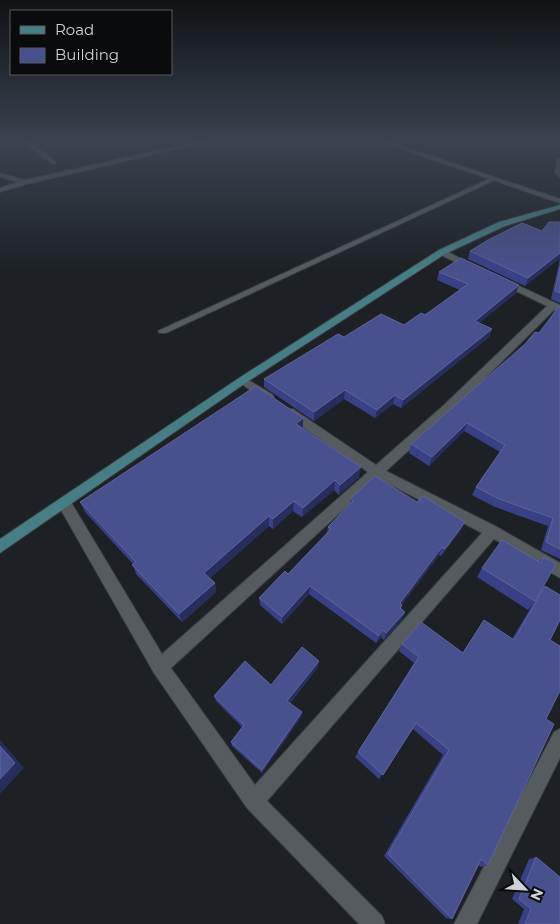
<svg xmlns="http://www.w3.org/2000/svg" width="560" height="924" font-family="Montserrat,sans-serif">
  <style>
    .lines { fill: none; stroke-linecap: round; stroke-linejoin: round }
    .lane-casing { stroke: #373b3e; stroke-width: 2 }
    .street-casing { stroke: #373b3e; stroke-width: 2 }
    .secondary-casing { stroke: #373b3e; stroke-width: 2 }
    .lane { fill: #565b5f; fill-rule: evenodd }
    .street { fill: #565b5f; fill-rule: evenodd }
    .secondary { fill: #477e85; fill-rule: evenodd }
    .wall { fill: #394086 }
    .shaded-wall { fill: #272d5c }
    .building { fill: #49508e; stroke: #5e649a }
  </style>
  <rect width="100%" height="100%" fill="#1d2125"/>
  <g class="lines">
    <defs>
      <g id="lane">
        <path d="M22,141H29L57,163L52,164Z"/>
        <path d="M560,158V178L555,173L557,160Z"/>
        <path d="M493,177L496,179L495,180L166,333H160L158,331Z"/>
      </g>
      <g id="street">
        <path d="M200,141H212L27,184L0,192V188L18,182L0,177V173L25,180Z"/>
        <path d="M377,141H387L560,199V203Z"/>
        <path d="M439,250H445L476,267L469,269L439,254Z"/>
        <path d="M504,279L560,305V312L554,310L452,411L386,471L497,527L560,563V578L494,539L267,801L382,916L385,924H359L247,808L154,673L57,503L59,499L64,498L69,499L162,654L368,472L285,415L283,412L285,409H293L376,465L444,405L547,306L501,284L500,282ZM378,478L482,533L255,785L171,668Z"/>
        <path d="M243,377L272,394L274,397L272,400H264L239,382L238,380Z"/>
        <path d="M560,729V758L477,924H454L554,732Z"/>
      </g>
      <path id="secondary" d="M560,205V209L505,226L445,254L247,382L0,553V539L239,378L439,250L499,222Z"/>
    </defs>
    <!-- lane casing -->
    <use href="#lane" class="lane-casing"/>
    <!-- street casing -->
    <use href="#street" class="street-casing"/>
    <!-- secondary casing -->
    <use href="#secondary" class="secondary-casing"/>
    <!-- lane -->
    <use href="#lane" class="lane"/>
    <!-- street -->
    <use href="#street" class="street"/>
    <!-- secondary -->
    <use href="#secondary" class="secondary"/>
  </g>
  <!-- wall -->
  <g class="wall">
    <path d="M560,222V258L525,286L468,259L470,251L542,231Z"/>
    <path d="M560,259V303L551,299Z"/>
    <path d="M439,272L516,293L479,323L492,329L489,337L401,408L393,404L375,418L344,399L314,421L264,387V379L344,337L404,325L425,315L460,290L437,280Z"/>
    <path d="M560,305V559L541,550L548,526L495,507L472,495L476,487L500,452L464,431L429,466L409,453L411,444L539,333Z"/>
    <path d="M303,418V428L359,477L339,495L334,490L302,517L293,511L273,529L269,526L210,578L215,583L216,592L182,622L136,574L133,564L85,512L80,502Z"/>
    <path d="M351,498L461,530L441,556L439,555L402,604L401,609L405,612L402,619L384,640L381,637L376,643L309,594L282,624L260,605L259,598L288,574L327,534L328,527L350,504Z"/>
    <path d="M543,557L540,592L545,586L550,640L546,719L488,865L480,867L479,865L452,919L446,918L384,856L443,755L413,729L379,779L355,757L414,663L399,651L402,644L463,652L484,620L512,639L533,604L528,610L477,577L482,568L539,562Z"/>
    <path d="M318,667L290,703L302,712L301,717L262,773L232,746L231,742L242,727L216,701L214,696L271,685Z"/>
    <path d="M536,857L560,924H518L524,909L512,899L529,859Z"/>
  </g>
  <!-- shaded-wall -->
  <g class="shaded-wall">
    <path d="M560,253V258L525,286L528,278Z"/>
    <path d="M519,285L516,293L472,329L475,321Z"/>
    <path d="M492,329L489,337L401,408L403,400Z"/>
    <path d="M345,390L344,399L314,421V412Z"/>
    <path d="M395,395L393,404L375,418L377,410Z"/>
    <path d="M303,418V429L296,424Z"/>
    <path d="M467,423L464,431L429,466L432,457Z"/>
    <path d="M361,467L359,477L339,495L340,485Z"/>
    <path d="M335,480L334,490L302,517L303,508Z"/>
    <path d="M294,501L293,511L273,529V519Z"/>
    <path d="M269,516V526L206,582L204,573Z"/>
    <path d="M465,522L461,530L441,556L445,549Z"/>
    <path d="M442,547L439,555L397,610L400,603Z"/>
    <path d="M215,583L216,592L182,622L179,614Z"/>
    <path d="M310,586L309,594L282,624V617Z"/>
    <path d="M405,612L402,619L384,640L386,633Z"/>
    <path d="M383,630L381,637L376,643L379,636Z"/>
    <path d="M319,661L318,667L287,706V701Z"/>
    <path d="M302,712L301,717L262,773V770Z"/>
    <path d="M0,740L24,768L0,794Z"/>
  </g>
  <!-- building -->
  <g class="building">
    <path d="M549,222H560V253L528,278L470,251L488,240L522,223L542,231Z"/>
    <path d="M461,258L519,285L475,321L492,329L403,400L395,395L377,410L345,390L314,412L264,379L338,334L344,337L381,314L404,325L421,313L425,315L468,284L439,272Z"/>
    <path d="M560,267V293L555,291Z"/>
    <path d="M560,305V549L546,542L553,518L499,499L476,487L505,445L467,423L432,457L411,444L525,344L535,332L539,333Z"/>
    <path d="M256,386L303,418L296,424L361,467L340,485L335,480L303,508L294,501L273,519L269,516L204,573L215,583L179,614L132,565L136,562L80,502Z"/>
    <path d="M375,476L417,502L423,496L465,522L445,549L442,547L400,603L402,605L400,608L405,612L386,633L383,630L379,636L310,586L282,617L259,598L285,571L288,574L331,529L328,527L353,501L351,498Z"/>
    <path d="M502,540L541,563L543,557L556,564L535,601L482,568Z"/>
    <path d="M545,586L560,595V620L550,640L560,646V691L546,719L554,724L488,865L481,859L452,919L388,854L449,750L416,723L383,775L358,752L419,657L402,644L421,622L463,653L484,620L514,640Z"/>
    <path d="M302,647L319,661L287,701L302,712L262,770L231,742L244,725L214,696L245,661L271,685Z"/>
    <path d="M0,746L15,763L0,779Z"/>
    <path d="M536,857L560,877V924H525L531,909L519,899Z"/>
  </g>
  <!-- sky -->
  <linearGradient id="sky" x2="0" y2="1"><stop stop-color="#101214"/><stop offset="0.52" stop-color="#3a4351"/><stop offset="1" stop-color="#3a4351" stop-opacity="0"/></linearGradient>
  <rect width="560" height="271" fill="url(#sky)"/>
  <!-- legend -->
  <rect x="10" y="10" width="162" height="65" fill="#090b0c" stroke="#585b5c"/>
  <rect x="20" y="26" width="25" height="8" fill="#477e85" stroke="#585b5c"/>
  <text x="55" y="35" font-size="15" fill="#cfd2d5">Road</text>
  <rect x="20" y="48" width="25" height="15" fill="#49508e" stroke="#585b5c"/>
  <text x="55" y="60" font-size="15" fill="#cfd2d5">Building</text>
  <!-- north arrow -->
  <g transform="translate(525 889) rotate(115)" stroke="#090b0c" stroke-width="4" paint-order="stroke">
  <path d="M0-4L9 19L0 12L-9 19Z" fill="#cfd2d5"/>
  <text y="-8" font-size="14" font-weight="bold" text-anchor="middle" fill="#cfd2d5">N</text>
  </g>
</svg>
